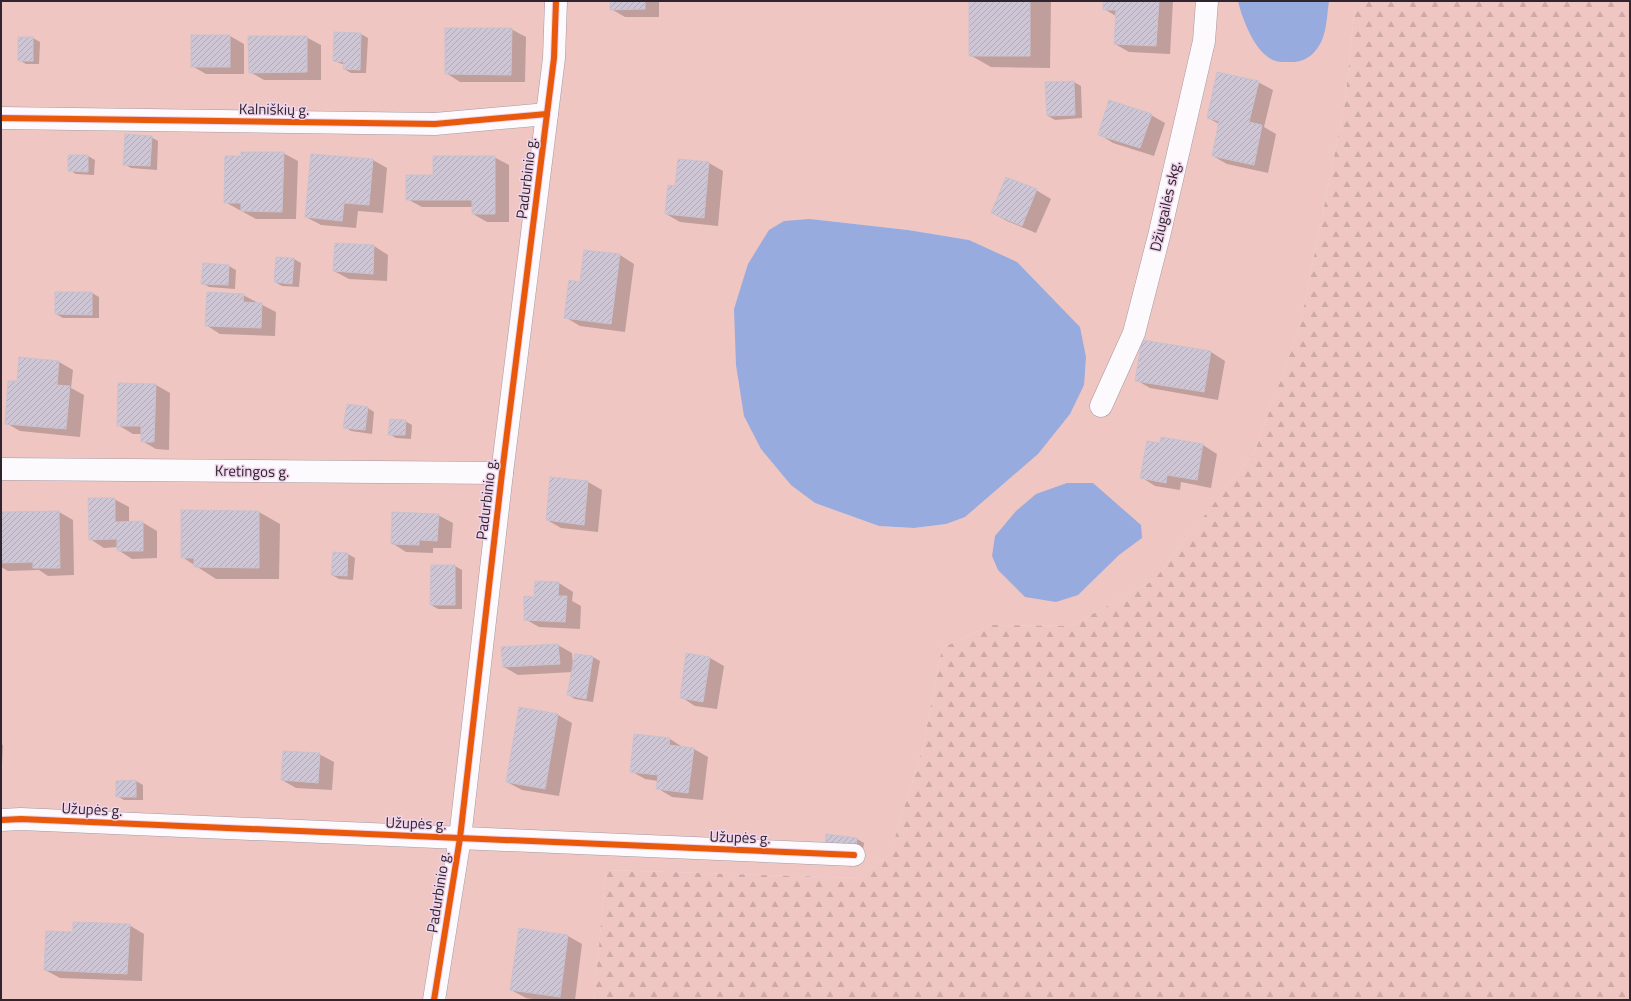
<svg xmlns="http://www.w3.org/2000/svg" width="1631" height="1001" font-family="'Titillium Web',sans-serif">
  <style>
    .green { fill: #f0c6c2; fill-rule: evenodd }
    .forest { fill: url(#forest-firs) }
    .water { fill: #97abde }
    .shadow { fill: #0003 }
    .building { fill: url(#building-hatch); stroke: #cac2ce }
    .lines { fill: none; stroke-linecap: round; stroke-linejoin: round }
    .minor-casing { stroke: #a498a3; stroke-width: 23 }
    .minor { stroke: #fcfafc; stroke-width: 22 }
    .cycleway-casing { stroke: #f0d5ed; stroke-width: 8 }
    .cycleway { stroke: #e8590c; stroke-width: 6 }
    .labels { text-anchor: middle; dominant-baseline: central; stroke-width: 3; stroke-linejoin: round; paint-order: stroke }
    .street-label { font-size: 15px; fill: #2e252e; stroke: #f0d5ed }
  </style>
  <defs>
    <pattern id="forest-firs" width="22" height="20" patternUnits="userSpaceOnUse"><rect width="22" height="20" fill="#f0c6c2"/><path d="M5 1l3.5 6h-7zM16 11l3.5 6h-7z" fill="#ceaaa7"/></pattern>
    <pattern id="building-hatch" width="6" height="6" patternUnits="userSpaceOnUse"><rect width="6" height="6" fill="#cec5d5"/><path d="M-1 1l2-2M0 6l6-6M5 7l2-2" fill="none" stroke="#b1a9b7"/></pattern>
  </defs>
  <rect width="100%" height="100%" fill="#eadbe8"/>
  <!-- green -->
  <path class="green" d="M1,1H1354L1355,5L1345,103L1300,326L1255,451L1154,580L1071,626L991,625L942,648L923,747L890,854L861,878L606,870L594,1000H1ZM810,219L908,230L969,240L946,524L914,528L879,526L815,503Z"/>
  <!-- forest -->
  <path class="forest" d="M1354,1H1630V1000H594L606,870L861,878L890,854L923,747L942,648L991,625L1071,626L1154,580L1255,451L1300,326L1345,103L1355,5Z"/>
  <!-- water -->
  <g class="water">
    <path d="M1238,1H1329C1327,14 1327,28 1322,40C1317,52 1307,61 1295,62C1287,62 1277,63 1271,59C1254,50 1242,18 1238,1Z"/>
    <path d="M810,219L908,230L969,240L1017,262L1080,327L1086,357L1084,385L1070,414L1038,454L965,517L946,524L914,528L879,526L815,503L791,485L761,449L744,416L736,365L734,309L748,264L769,230L784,221Z"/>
    <path d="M1067,483H1093L1141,525L1142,538L1119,555L1078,595L1056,602L1025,597L998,570L992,556L995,536L1016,511L1036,494Z"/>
  </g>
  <!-- shadow -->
  <g class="shadow">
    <path d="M611,1H659V17H625L611,9Z"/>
    <path d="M979,1H1051L1050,68L991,67L970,55Z"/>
    <path d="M1104,1H1173L1170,54L1129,52L1115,44L1116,16L1104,9Z"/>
    <path d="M511,29L526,37L525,82H460L446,73Z"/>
    <path d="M361,34L368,38L366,73H351L344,69L345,65L334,61Z"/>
    <path d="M230,36L244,44V74H206L192,66Z"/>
    <path d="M306,37L321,45V80H264L250,72Z"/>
    <path d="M33,38L40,42L39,64H26L19,60Z"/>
    <path d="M1074,82L1081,86L1082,118L1055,120L1048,116Z"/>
    <path d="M1258,82L1273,90L1264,127L1276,134L1268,173L1227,164L1213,156L1219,124L1208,118Z"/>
    <path d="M1151,115L1165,123L1154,156L1113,143L1099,134Z"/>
    <path d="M151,137L158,141L157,170L131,168L124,164Z"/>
    <path d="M283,153L298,161L296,219H256L225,202L242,157Z"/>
    <path d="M312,155L373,160L387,168L383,213L358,211L356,228L321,225L306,217Z"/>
    <path d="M88,156L95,160L94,175L76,174L69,170Z"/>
    <path d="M494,157L509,165V222H487L473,214V207H422L407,199L434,176Z"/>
    <path d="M709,163L723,171L718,226L680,222L666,214Z"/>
    <path d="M1036,190L1051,199L1036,233L1007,221L992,213Z"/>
    <path d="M374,246L388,255L387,281L349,279L334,271Z"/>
    <path d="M584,251L620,255L634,264L625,332L580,326L565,317L580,283Z"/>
    <path d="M294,259L301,263L299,287L282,286L275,282Z"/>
    <path d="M229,266L236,270L235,289L209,287L202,283Z"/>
    <path d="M92,293L99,297V318H63L56,314Z"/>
    <path d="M243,295L276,312L275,336L220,334L206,325Z"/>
    <path d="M1211,352L1225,361L1218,400L1150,388L1136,380Z"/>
    <path d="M59,362L73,370L71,388L84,395L80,437L20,431L6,423L18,382Z"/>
    <path d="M156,385L170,393L169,450L156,449L142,441V434H133L118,425Z"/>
    <path d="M368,408L374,412L372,434L351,431L345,427Z"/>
    <path d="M405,421L412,425L411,439L396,438L389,434Z"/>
    <path d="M1162,438L1203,445L1217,454L1211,488L1181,482L1180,490L1155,486L1141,477L1161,445Z"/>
    <path d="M551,478L588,482L602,490L598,532L561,528L547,520Z"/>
    <path d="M114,499L129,507V523L142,522L157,531V558L132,559L118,550V547L104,548L90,539Z"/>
    <path d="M59,512L73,520L74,575L48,576L39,570L8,571L1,567V513Z"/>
    <path d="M259,512L280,524L279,579H216L182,557Z"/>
    <path d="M438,515L453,523L451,548H433V553L406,552L392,543Z"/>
    <path d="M348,554L355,558L353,580L339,579L332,575Z"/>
    <path d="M432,566H455L462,570V609H438L431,605Z"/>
    <path d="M559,583L573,592L572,601L581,606L580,629L539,627L525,619L535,598Z"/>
    <path d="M558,645L572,653L573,665L576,655L593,657L600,661L593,702L575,699L569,695L573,672L518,675L504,667Z"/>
    <path d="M710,658L724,666L717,709L695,706L681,697Z"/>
    <path d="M558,715L572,723L559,796L522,790L507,782Z"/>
    <path d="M670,739L684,748L694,749L708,757L703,800L672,797L657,788L658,781L645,779L631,771Z"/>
    <path d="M1,744L3,745L1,783Z"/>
    <path d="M319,754L334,762L332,790L296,788L282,780Z"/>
    <path d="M136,781L143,785V800H124L117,796Z"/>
    <path d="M857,839L864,843L862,856L833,853Z"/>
    <path d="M129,925L144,934L142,981L60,978L45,970L74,933Z"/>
    <path d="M520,930L568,936L582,944L575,1000H540L526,998L511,990Z"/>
  </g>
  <!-- building -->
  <g class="building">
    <path d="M610,1H645V9L610,10Z"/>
    <path d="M978,1H1030V56H969V2Z"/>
    <path d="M1103,1H1159L1156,46L1114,44L1116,10H1103Z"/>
    <path d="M445,28H512L511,75L445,74Z"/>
    <path d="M334,32L361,33L360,70L343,69L344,62L333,61Z"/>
    <rect x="191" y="35" width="39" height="32"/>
    <path d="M248,36H307V72L249,73Z"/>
    <rect x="18" y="37" width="15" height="24"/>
    <path d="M1217,72L1259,81L1249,122L1262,125L1254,165L1212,156L1219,121L1207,118Z"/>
    <path d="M1074,81L1075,115L1047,116L1045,82Z"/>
    <path d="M1109,100L1152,114L1140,148L1098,135Z"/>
    <path d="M125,134L152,136L150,166L123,165Z"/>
    <path d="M241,152H284L282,212L241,211V203H224L225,156H241Z"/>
    <path d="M311,154L373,159L369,205L344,203L342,221L305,217Z"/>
    <path d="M68,155H88V172L68,171Z"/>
    <path d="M433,156H495V214H472V200H406V175H433Z"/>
    <path d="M678,159L709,162L704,218L665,214L668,185L675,186Z"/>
    <path d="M1006,177L1037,189L1022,226L991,213Z"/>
    <path d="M335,243L374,245L373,274L333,271Z"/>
    <path d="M584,250L620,254L611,324L564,318L569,280L580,282Z"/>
    <path d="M276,257L294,258L292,284L274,282Z"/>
    <path d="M203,263L229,265L228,285L201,284Z"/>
    <path d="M55,292H92V315L55,314Z"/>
    <path d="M207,292L244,294L243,302L262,303L261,328L205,326Z"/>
    <path d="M1142,340L1211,351L1204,392L1135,381Z"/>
    <path d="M19,357L59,361L57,385L70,386L66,429L5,424L8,381H17Z"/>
    <path d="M118,383L156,384L154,442H141V426H117Z"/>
    <path d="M347,404L368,407L365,430L343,428Z"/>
    <path d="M390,419L406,420L405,435H388Z"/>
    <path d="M1161,437L1203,444L1197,480L1167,475L1166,483L1140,478L1147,441L1160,443Z"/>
    <path d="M550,477L588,481L584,525L546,520Z"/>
    <path d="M88,498H115V522L143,521V551H117V539L89,540Z"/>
    <path d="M181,510L259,511V568L194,567V558H181Z"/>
    <path d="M59,511L60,568H33V562L1,563V512Z"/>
    <path d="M392,512L439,514L437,541L419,540V545L391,544Z"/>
    <path d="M333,552L348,553L347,576L331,575Z"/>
    <path d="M431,565H455V605H430Z"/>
    <path d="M535,581L559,582L558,596H567L565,622L524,620V596L534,597Z"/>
    <path d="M558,644L560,664L503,667L501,647Z"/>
    <path d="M686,653L710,657L703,702L680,698Z"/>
    <path d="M575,654L593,656L586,699L567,695Z"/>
    <path d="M519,707L558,714L545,789L506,782Z"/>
    <path d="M634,734L670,738L669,745L694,748L688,793L656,789L658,775L630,772Z"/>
    <path d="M283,751L320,753L318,783L281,780Z"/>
    <path d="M136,780V797H116V781Z"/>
    <path d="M826,834L857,838L855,853L825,849Z"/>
    <path d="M73,922L130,924L127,974L44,970L46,931L73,932Z"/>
    <path d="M519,928L568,935L560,997L510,990Z"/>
  </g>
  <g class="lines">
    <defs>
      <g id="minor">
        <path d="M1,118L435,124L547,114"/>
        <path d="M1101,406L1134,333L1159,236L1204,41L1207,1"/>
        <path d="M1,469L502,473"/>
        <path d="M1,820L21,819L854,855"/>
        <path d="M434,1000L460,838L502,473L554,58L556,1"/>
      </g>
    </defs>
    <!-- minor casing -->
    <use href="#minor" class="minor-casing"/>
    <!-- minor -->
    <use href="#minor" class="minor"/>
    <defs>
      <g id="cycleway">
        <path d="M1,118L435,124L547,114"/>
        <path d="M1,820L21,819L854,855"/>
        <path d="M434,1000L460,838L502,473L554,58L556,1"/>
      </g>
    </defs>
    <!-- cycleway casing -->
    <use href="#cycleway" class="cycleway-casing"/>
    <!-- cycleway -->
    <use href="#cycleway" class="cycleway"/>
  </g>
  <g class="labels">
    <!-- street labels -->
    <g class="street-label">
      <text transform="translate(274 109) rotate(1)">Kalniškių g.</text>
      <text transform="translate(526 178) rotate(-83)">Padurbinio g.</text>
      <text transform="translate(1165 206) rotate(-77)">Džiugailės skg.</text>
      <text transform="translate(252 471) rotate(1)">Kretingos g.</text>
      <text transform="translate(486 499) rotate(-83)">Padurbinio g.</text>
      <text transform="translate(92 809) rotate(3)">Užupės g.</text>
      <text transform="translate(416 823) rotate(2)">Užupės g.</text>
      <text transform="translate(740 837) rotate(2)">Užupės g.</text>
      <text transform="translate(438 892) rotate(-81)">Padurbinio g.</text>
    </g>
  </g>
  <!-- border -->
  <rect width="1631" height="1001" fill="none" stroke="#2e252e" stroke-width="4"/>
</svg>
